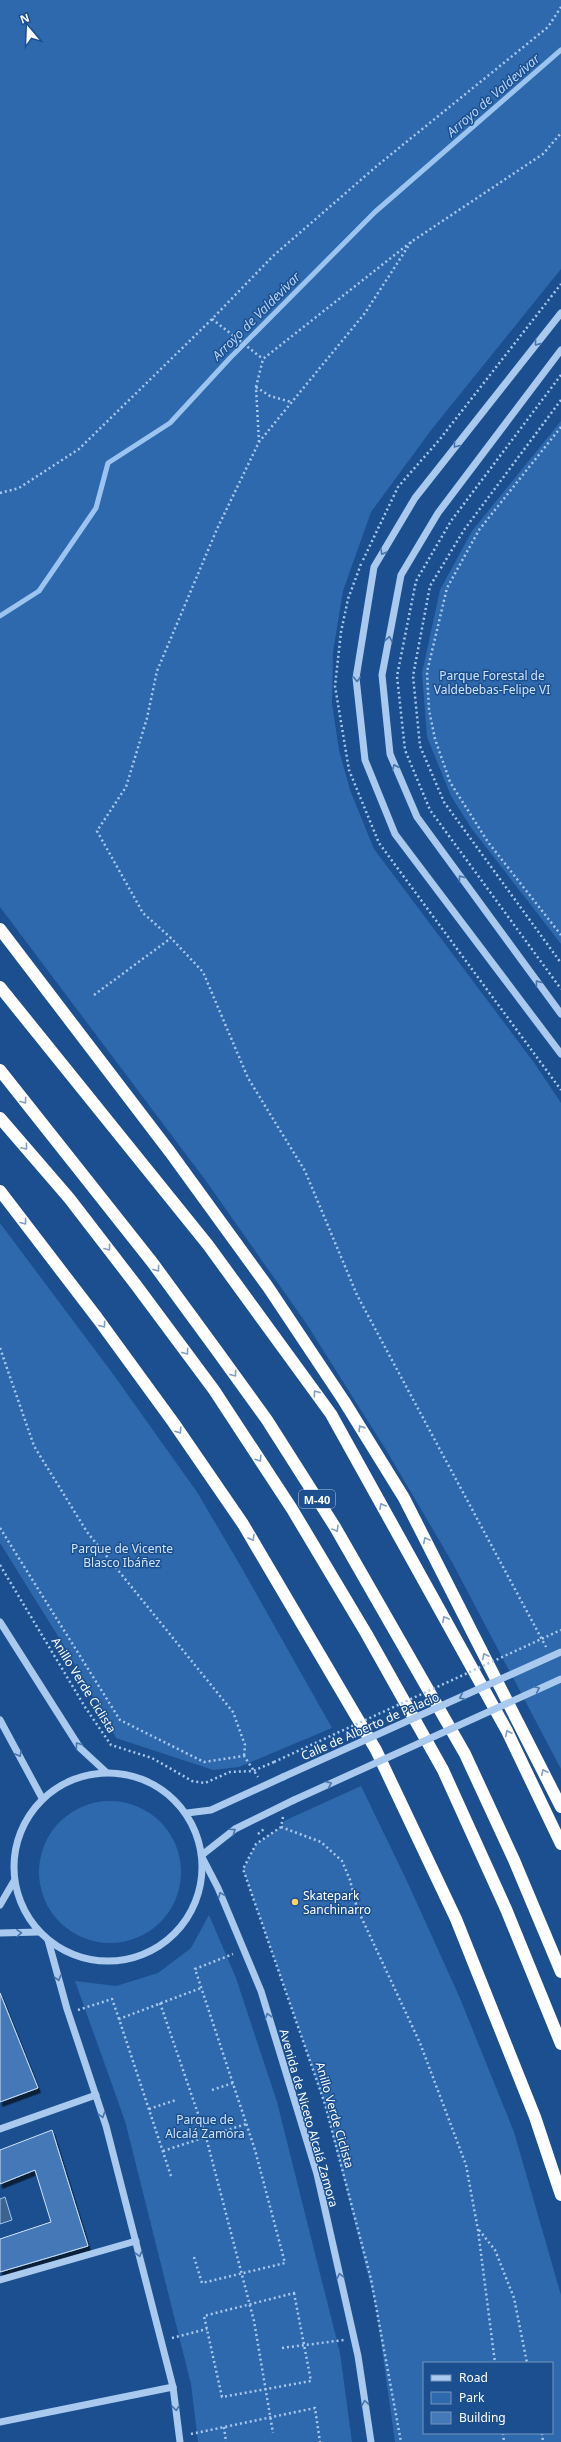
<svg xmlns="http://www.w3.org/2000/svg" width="561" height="2442" font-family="'Noto Sans',sans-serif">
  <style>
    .green { fill: #2e69ad; fill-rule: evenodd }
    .water { fill: #3c6290; stroke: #9cc4f0 }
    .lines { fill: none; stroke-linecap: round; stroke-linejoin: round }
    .stream { stroke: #9cc4f0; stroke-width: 5 }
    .building { fill: #4478b7; stroke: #cfe3fa; filter: url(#shadow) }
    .path { stroke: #a9c9ee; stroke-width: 2.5; stroke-dasharray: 2 3; stroke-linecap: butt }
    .minor { stroke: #a9c9ee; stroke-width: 7 }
    .highway { stroke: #fff; stroke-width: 12 }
    .path-bridge { stroke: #a9c9ee; stroke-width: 2.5; stroke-dasharray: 2 3; stroke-linecap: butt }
    .minor-bridge { stroke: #a9c9ee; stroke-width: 7 }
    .oneway { stroke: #4674ac }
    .oneway2 { stroke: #829ec1 }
    .poi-dot { fill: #ffd166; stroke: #1b4f8f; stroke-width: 1.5 }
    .labels { text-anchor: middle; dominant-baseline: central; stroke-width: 3; stroke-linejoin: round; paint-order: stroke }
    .shield { fill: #1b4f8f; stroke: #bbcadd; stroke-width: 1 }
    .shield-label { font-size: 11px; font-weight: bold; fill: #fff }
    .park-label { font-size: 12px; fill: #cfe3fa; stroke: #1b4f8f }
    .street-label { font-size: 12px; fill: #fff; stroke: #1b4f8f }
    .poi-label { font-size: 12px; fill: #fff; stroke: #1b4f8f; text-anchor: start }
    .water-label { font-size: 13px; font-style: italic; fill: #b5d3f5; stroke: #1b4f8f }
  </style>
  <defs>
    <filter id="shadow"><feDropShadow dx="2.5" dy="4.5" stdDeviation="0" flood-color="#0009"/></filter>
  </defs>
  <rect width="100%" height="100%" fill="#1b4f8f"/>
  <!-- green -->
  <g class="green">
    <path d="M0,0H561V269L432,429L371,512L343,591L333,652L332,703L339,750L350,790L374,849L535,1064L561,1103V1769L452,1562L388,1453L306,1323L206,1181L0,907Z"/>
    <path d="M561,421V944L472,829L451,796L427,737L422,673L440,590L472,531Z"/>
    <path d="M0,1223L113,1374L197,1492L240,1565L332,1728L239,1767L213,1770L116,1738L66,1649L0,1543Z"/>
    <path d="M361,1786L406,1879L459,1996L514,2132L561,2295V2442H395L376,2307L325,2104L243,1869L256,1844L281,1827L284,1821ZM424,2363H552V2433H424Z"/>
    <circle cx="110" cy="1872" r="71"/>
    <path d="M209,1915L236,1978L277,2102L340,2353L352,2442H198L191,2384L125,2121L75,1981L116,1986L158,1973L191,1948Z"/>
  </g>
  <!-- water -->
  <path class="water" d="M5,2197L12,2220L0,2224V2199Z"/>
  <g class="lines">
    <!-- stream -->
    <path class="stream" d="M0,616L39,591L96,508L108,463L170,423L230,358L375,212L561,50"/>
  </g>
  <!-- building -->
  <g class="building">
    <path d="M0,1993L38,2088L0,2102Z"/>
    <path d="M52,2130L88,2246L0,2272V2239L51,2222L35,2170L0,2184V2150Z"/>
  </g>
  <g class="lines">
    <!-- path -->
    <g class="path">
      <path d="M411,242L365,313L259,442L217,529L157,671L147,718L126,787L97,831L143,913L171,938L203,972L248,1078L305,1171L357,1295L546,1647"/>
      <path d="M212,319L263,359"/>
      <path d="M561,375L451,521L416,581L397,676L405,750L430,810L561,989"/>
      <path d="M256,387L270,396L291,402"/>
      <path d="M561,400L464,530L430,586L413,676L420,746L444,802L561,963"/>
      <path d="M561,427L479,530L447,588L427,672L429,710L435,739L450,782L488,842L561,935"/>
      <path d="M259,442L256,387L263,359L411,242L543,154L561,133"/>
      <path d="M0,493L19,488L79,449L212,319L273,256L378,165L548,27L561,7"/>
      <path d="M363,560L398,487L440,439L561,284"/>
      <path d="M361,564L348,599L341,632L335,686L349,770L379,843L561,1090"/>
      <path d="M94,995L171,938"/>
      <path d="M0,1348L34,1446L87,1532L233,1712L245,1745L244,1756"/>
      <path d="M0,1528L120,1720L204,1762L244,1756L258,1777"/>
      <path d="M0,1565L85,1707L111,1745L152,1758L192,1781L205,1783L230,1772L253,1771L274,1762"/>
      <path d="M283,1817L281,1827L256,1844L243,1869L325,2104L371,2279L401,2442"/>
      <path d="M281,1827L321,1842L342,1861L350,1880L357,1908L420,2043L466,2165L478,2230L495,2363"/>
      <path d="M258,1834L264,1829"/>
      <path d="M160,2003L206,2137L254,2321L273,2433"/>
      <path d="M78,2010L112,1999L119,2019"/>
      <path d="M212,2090L233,2083"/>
      <path d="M149,2109L176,2100"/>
      <path d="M163,2151L246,2124"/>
      <path d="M171,2176L119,2019L201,1988"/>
      <path d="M479,2230L495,2250L514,2298L527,2363"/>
      <path d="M194,2257L202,2283L285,2263L255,2150L195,1969L233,1954"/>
      <path d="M294,2293L311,2381L222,2397L204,2316Z"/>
      <path d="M172,2338L207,2329"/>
      <path d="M282,2348L344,2340"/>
      <path d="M224,2427L226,2442"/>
      <path d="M503,2433L504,2442"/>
      <path d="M542,2433L543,2442"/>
      <path d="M191,2434L315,2408L320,2442"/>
    </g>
    <!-- minor -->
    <g class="minor">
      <path d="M561,313L415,498L374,567L356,678L365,760L395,834L561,1054"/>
      <path d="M561,350L438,513L401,575L382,675L390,754L417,817L561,1014"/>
      <path d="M0,1622L80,1748L106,1772"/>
      <path d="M0,1720L42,1798"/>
      <circle cx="108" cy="1867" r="94"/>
      <path d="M187,1813L211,1810L283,1777"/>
      <path d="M202,1855L235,1829L294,1800"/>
      <path d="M202,1857L218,1888L261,1991L317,2174L358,2356L371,2442"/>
      <path d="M0,1905L14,1881"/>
      <path d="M0,1933L39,1932"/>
      <path d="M48,1940L67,2009L106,2126L173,2387L180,2442"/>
      <path d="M0,2129L96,2095"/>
      <path d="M0,2280L136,2241"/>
      <path d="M0,2422L173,2387"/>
    </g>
    <!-- highway -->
    <g class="highway">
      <path d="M0,929L170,1152L268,1287L344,1401L404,1498L561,1807"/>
      <path d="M0,987L208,1245L331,1414L507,1731L561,1844"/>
      <path d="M0,1070L152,1262L215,1348L267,1420L335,1527L465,1754L514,1860L561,1972"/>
      <path d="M0,1118L69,1198L136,1285L214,1390L292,1509L366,1633L443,1770L506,1909L561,2044"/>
      <path d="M0,1191L98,1319L173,1422L243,1524L376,1750L456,1919L535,2117L561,2195"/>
    </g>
    <!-- path-bridge -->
    <path class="path-bridge" d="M274,1762L561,1630"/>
    <!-- minor-bridge -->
    <g class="minor-bridge">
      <path d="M283,1777L561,1652"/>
      <path d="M294,1800L561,1679"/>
    </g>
  </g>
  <!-- one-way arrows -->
  <defs><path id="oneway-chevron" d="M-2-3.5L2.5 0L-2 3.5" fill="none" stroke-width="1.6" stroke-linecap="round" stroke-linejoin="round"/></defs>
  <g class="oneway">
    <use href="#oneway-chevron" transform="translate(537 343) rotate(129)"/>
    <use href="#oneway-chevron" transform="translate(456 445) rotate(128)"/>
    <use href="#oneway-chevron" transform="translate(383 552) rotate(120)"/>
    <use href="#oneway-chevron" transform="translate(389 639) rotate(-79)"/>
    <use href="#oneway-chevron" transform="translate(357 679) rotate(90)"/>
    <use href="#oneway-chevron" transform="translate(395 767) rotate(-113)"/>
    <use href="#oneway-chevron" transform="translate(461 878) rotate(-126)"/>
    <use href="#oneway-chevron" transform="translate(538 983) rotate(-126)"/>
    <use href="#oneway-chevron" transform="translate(537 1689) rotate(-24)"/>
    <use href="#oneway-chevron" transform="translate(462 1697) rotate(156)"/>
    <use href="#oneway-chevron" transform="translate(78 1745) rotate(-126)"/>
    <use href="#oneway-chevron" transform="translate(19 1754) rotate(61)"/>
    <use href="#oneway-chevron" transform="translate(329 1784) rotate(-24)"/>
    <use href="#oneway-chevron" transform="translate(233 1831) rotate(-34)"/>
    <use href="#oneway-chevron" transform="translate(221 1895) rotate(-112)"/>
    <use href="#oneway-chevron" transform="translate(19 1933) rotate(-2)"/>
    <use href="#oneway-chevron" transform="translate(58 1978) rotate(75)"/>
    <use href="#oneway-chevron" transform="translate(268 2016) rotate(-107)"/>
    <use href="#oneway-chevron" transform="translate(102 2115) rotate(72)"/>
    <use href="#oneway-chevron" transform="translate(139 2254) rotate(75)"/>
    <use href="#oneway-chevron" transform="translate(340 2276) rotate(-103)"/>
    <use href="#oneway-chevron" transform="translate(365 2403) rotate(-99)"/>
    <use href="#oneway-chevron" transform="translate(176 2408) rotate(84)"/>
  </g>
  <g class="oneway2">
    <use href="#oneway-chevron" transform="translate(24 1101) rotate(53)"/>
    <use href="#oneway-chevron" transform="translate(25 1147) rotate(50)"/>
    <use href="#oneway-chevron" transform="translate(24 1222) rotate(53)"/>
    <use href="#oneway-chevron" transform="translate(108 1248) rotate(52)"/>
    <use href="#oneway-chevron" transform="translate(157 1269) rotate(54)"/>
    <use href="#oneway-chevron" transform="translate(103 1325) rotate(54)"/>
    <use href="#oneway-chevron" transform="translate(186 1352) rotate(54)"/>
    <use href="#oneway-chevron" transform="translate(234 1374) rotate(54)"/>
    <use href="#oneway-chevron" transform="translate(316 1393) rotate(-126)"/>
    <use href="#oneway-chevron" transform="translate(361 1428) rotate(-122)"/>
    <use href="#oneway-chevron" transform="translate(179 1431) rotate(56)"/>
    <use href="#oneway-chevron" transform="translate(259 1459) rotate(57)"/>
    <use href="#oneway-chevron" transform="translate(382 1506) rotate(-119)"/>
    <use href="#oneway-chevron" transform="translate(336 1529) rotate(59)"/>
    <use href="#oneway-chevron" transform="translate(252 1538) rotate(59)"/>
    <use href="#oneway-chevron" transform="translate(426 1540) rotate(-118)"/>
    <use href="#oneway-chevron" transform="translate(445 1619) rotate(-119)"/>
    <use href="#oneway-chevron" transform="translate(485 1656) rotate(-117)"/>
    <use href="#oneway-chevron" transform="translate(508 1733) rotate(-117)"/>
    <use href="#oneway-chevron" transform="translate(544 1772) rotate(-116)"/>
  </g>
  <!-- markers -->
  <circle class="poi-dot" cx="295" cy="1902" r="4"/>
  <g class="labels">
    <!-- shield labels -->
    <rect class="shield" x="299" y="1490" width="36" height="18" rx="3"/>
    <g class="shield-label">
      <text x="317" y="1499">M-40</text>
    </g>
    <!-- park labels -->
    <g class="park-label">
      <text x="492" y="675">Parque Forestal de<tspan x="492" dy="14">Valdebebas-Felipe VI</tspan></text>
      <text x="122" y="1548">Parque de Vicente<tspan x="122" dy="14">Blasco Ibáñez</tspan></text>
      <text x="205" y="2119">Parque de<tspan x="205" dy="14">Alcalá Zamora</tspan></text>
    </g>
    <!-- street labels -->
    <g class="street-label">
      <text transform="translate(84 1685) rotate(58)">Anillo Verde Ciclista</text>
      <text transform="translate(370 1726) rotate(-24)">Calle de Alberto de Palacio</text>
      <text transform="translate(335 2115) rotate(74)">Anillo Verde Ciclista</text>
      <text transform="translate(309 2118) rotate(74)">Avenida de Niceto Alcalá Zamora</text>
    </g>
    <!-- poi labels -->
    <g class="poi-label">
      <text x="303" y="1895">Skatepark<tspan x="303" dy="14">Sanchinarro</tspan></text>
    </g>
    <!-- water labels -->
    <g class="water-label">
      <text transform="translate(493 95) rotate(-41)">Arroyo de Valdevivar</text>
      <text transform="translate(256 316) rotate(-45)">Arroyo de Valdevivar</text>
    </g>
  </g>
  <!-- legend -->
  <rect x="423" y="2362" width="130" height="72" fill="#1b4f8f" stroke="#7695bc"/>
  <rect x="431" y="2375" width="20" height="6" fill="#a9c9ee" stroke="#7695bc"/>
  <text x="459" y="2382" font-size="12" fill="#ffffff">Road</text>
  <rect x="431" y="2392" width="20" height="12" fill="#2e69ad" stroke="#7695bc"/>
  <text x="459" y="2402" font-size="12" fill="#ffffff">Park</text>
  <rect x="431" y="2412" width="20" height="12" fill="#4478b7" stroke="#7695bc"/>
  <text x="459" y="2422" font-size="12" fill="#ffffff">Building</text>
  <!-- north arrow -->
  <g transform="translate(28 28) rotate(341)" stroke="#1b4f8f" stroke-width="3" paint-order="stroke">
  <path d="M0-3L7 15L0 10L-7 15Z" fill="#ffffff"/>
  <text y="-6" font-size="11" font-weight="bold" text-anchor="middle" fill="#ffffff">N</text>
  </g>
</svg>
